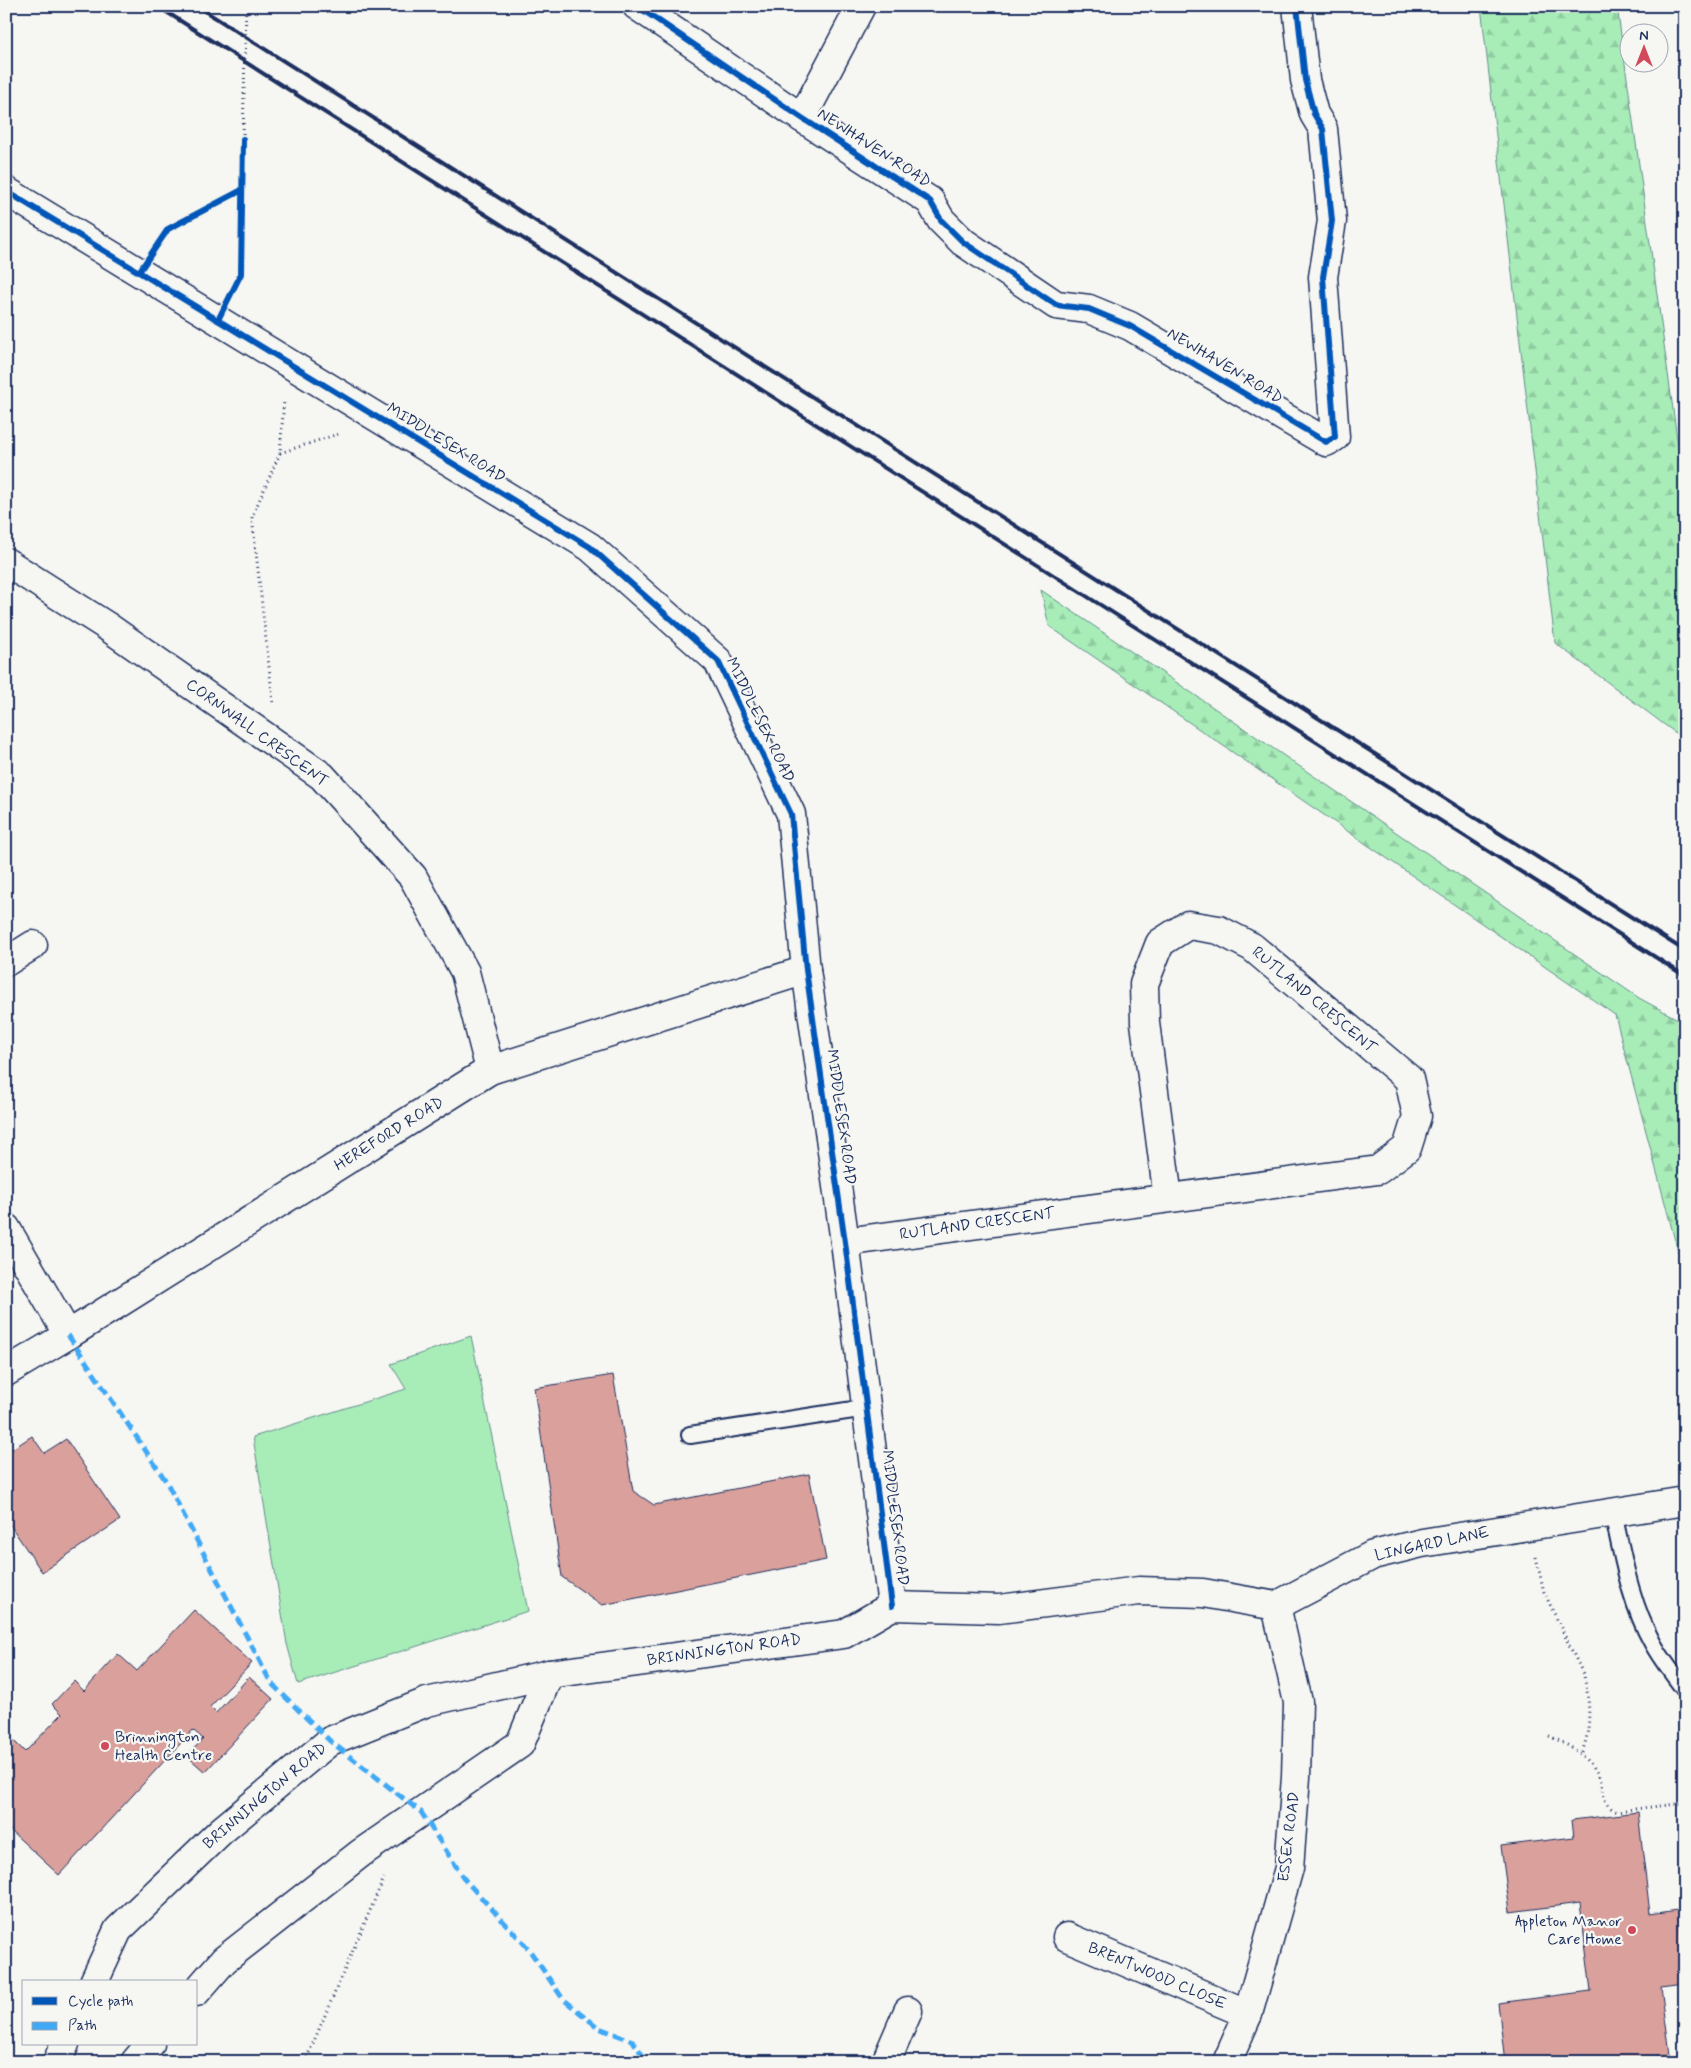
<svg xmlns="http://www.w3.org/2000/svg" width="1691" height="2068" font-family="Mynerve,sans-serif">
  <style>
    .green { fill: #a8edb8; stroke: #628e8b }
    .forest { fill: url(#forest-firs); stroke: #628e8b }
    .building { fill: #daa09c; stroke: #1b2f5e }
    .lines { fill: none; stroke-linecap: round; stroke-linejoin: round }
    .lane-casing { stroke: #1b2f5e; stroke-width: 20 }
    .street-casing { stroke: #1b2f5e; stroke-width: 31 }
    .secondary-casing { stroke: #1b2f5e; stroke-width: 31 }
    .path { stroke: #1b2f5e; stroke-width: 3; stroke-dasharray: 1 4; stroke-linecap: butt }
    .lane { stroke: #f6f6f2; stroke-width: 16 }
    .street { stroke: #f6f6f2; stroke-width: 28 }
    .secondary { stroke: #f6f6f2; stroke-width: 28 }
    .rail { stroke: #1b2f5e; stroke-width: 4 }
    .path-bridge { stroke: #1b2f5e; stroke-width: 3; stroke-dasharray: 1 4; stroke-linecap: butt }
    .quiet { stroke: #3fa9f5; stroke-width: 5; stroke-dasharray: 10 5; stroke-linecap: butt }
    .cycleway-casing { stroke: #f6f6f2; stroke-width: 9 }
    .cycleway { stroke: #0057b8; stroke-width: 6 }
    .poi-dot { fill: #d1495b; stroke: #f6f6f2; stroke-width: 2 }
    .labels { text-anchor: middle; dominant-baseline: central; stroke-width: 4.5; stroke-linejoin: round; paint-order: stroke }
    .street-label { font-size: 16px; fill: #1b2f5e; stroke: #f6f6f2 }
    .poi-label { font-size: 16px; fill: #1b2f5e; stroke: #f6f6f2; text-anchor: start }
  </style>
  <defs>
    <pattern id="forest-firs" width="22" height="20" patternUnits="userSpaceOnUse" patternTransform="scale(1.25)"><rect width="22" height="20" fill="#a8edb8"/><path d="M5 1l3.5 6h-7zM16 11l3.5 6h-7z" fill="#90cca1"/></pattern>
  </defs>
  <rect width="100%" height="100%" fill="#f6f6f2"/>
  <filter id="ink" filterUnits="userSpaceOnUse"><feTurbulence type="fractalNoise" baseFrequency=".02" numOctaves="2"/><feDisplacementMap in="SourceGraphic" scale="10" xChannelSelector="R" yChannelSelector="G"/><feConvolveMatrix kernelMatrix="1 2 1 2 8 2 1 2 1" color-interpolation-filters="sRGB"/></filter>
  <g filter="url(#ink)">
    <!-- green -->
    <path class="green" d="M471,1336L528,1611L298,1684L287,1644L253,1437L406,1389L391,1364Z"/>
    <!-- forest -->
    <g class="forest">
      <path d="M1481,6H1617L1685,496V740L1555,643Z"/>
      <path d="M1041,590L1639,998L1685,1023V1278L1615,1015L1049,626Z"/>
    </g>
    <!-- building -->
    <g class="building">
      <path d="M613,1375L633,1491L654,1505L809,1474L826,1560L602,1605L562,1577L534,1388Z"/>
      <path d="M32,1436L44,1453L66,1439L120,1520L42,1572L6,1519V1453Z"/>
      <path d="M194,1610L252,1663L210,1707L216,1713L249,1677L273,1699L205,1772L187,1756L203,1739L193,1730L59,1875L10,1830L6,1834V1737L8,1735L25,1752L62,1714L52,1704L74,1681L84,1691L118,1654L137,1671Z"/>
      <path d="M1638,1812L1650,1914L1678,1910L1685,1966V1983L1661,1986L1670,2054L1609,2062H1505L1498,2003L1591,1991L1580,1903L1510,1912L1501,1846L1574,1837L1572,1820Z"/>
    </g>
    <g class="lines">
      <defs>
        <g id="lane">
          <path d="M690,1435L866,1408"/>
          <path d="M1613,1513C1623,1557 1630,1602 1652,1642C1661,1659 1673,1674 1685,1690"/>
        </g>
        <g id="street">
          <path d="M637,6L802,118L930,201L941,220L963,242L1056,305L1089,309L1130,326L1326,442L1335,437L1323,277L1332,221L1323,129L1314,114L1305,80L1297,6"/>
          <path d="M802,118L861,6"/>
          <path d="M6,191L590,547L718,661L791,814L806,970L845,1242L892,1606"/>
          <path d="M6,562L105,625L322,776L413,877L465,972L490,1070"/>
          <path d="M6,962L33,945"/>
          <path d="M6,1228L68,1335"/>
          <path d="M845,1242L1378,1170L1407,1148L1417,1116L1409,1079L1252,947L1219,930L1188,925L1160,943L1144,984L1145,1023L1168,1198"/>
          <path d="M6,1372L68,1335L490,1070L806,970"/>
          <path d="M1067,1937L1248,2014"/>
          <path d="M196,1992L224,1960L361,1853L520,1744L549,1674"/>
          <path d="M135,2062L150,2044"/>
          <path d="M886,2062L908,2011"/>
          <path d="M1227,2062L1248,2014L1289,1868L1296,1777L1298,1702L1276,1606"/>
        </g>
        <g id="secondary">
          <path d="M94,1982L118,1930L221,1831L330,1741L427,1702L549,1674L844,1634L892,1606L999,1609L1139,1591L1203,1593L1276,1606L1373,1555L1422,1543L1685,1501"/>
          <path d="M57,2062L65,2044"/>
        </g>
      </defs>
      <!-- lane casing -->
      <use href="#lane" class="lane-casing"/>
      <!-- street casing -->
      <use href="#street" class="street-casing"/>
      <!-- secondary casing -->
      <use href="#secondary" class="secondary-casing"/>
      <!-- path -->
      <g class="path">
        <path d="M280,453L341,433"/>
        <path d="M273,702L252,517L280,453L284,400"/>
        <path d="M1536,1557L1544,1592L1584,1676C1590,1701 1592,1730 1581,1754"/>
        <path d="M1549,1736C1570,1745 1596,1760 1602,1785C1604,1795 1603,1802 1612,1809L1618,1811L1685,1803"/>
        <path d="M1682,1947H1685"/>
        <path d="M305,2062L384,1878"/>
      </g>
      <!-- lane -->
      <use href="#lane" class="lane"/>
      <!-- street -->
      <use href="#street" class="street"/>
      <!-- secondary -->
      <use href="#secondary" class="secondary"/>
      <!-- rail -->
      <g class="rail">
        <path d="M157,6L1685,976"/>
        <path d="M197,6L1685,951"/>
      </g>
      <!-- path-bridge -->
      <path class="path-bridge" d="M243,139L246,6"/>
      <!-- quiet -->
      <path class="quiet" d="M68,1335L166,1481L271,1683L330,1741L421,1812L465,1880L528,1948L563,1999L599,2028L633,2041L647,2062"/>
      <defs>
        <g id="cycleway">
          <path d="M637,6L802,118L930,201L941,220L963,242L1056,305L1089,309L1130,326L1326,442L1335,437L1323,277L1332,221L1323,129L1314,114L1305,80L1297,6"/>
          <path d="M6,191L590,547L718,661L791,814L806,970L845,1242L892,1606"/>
          <path d="M139,272L168,229L242,190"/>
          <path d="M218,320L241,274L243,139"/>
        </g>
      </defs>
      <!-- cycleway casing -->
      <use href="#cycleway" class="cycleway-casing"/>
      <!-- cycleway -->
      <use href="#cycleway" class="cycleway"/>
    </g>
  </g>
  <!-- markers -->
  <g class="poi-dot">
    <circle cx="105" cy="1746" r="5"/>
    <circle cx="1632" cy="1930" r="5"/>
  </g>
  <g class="labels">
    <!-- street labels -->
    <g class="street-label">
      <text transform="translate(874 148) rotate(33)">NEWHAVEN ROAD</text>
      <text transform="translate(1225 366) rotate(31)">NEWHAVEN ROAD</text>
      <text transform="translate(446 443) rotate(32)">MIDDLESEX ROAD</text>
      <text transform="translate(760 720) rotate(64)">MIDDLESEX ROAD</text>
      <text transform="translate(257 733) rotate(36)">CORNWALL CRESCENT</text>
      <text transform="translate(1314 1000) rotate(40)">RUTLAND CRESCENT</text>
      <text transform="translate(841 1117) rotate(82)">MIDDLESEX ROAD</text>
      <text transform="translate(389 1134) rotate(-32)">HEREFORD ROAD</text>
      <text transform="translate(977 1224) rotate(-8)">RUTLAND CRESCENT</text>
      <text transform="translate(895 1518) rotate(83)">MIDDLESEX ROAD</text>
      <text transform="translate(1432 1544) rotate(-12)">LINGARD LANE</text>
      <text transform="translate(724 1650) rotate(-8)">BRINNINGTON ROAD</text>
      <text transform="translate(265 1796) rotate(-40)">BRINNINGTON ROAD</text>
      <text transform="translate(1289 1837) rotate(-83)">ESSEX ROAD</text>
      <text transform="translate(1157 1976) rotate(23)">BRENTWOOD CLOSE</text>
    </g>
    <!-- poi labels -->
    <g class="poi-label">
      <text x="115" y="1737">Brinnington<tspan x="115" dy="18">Health Centre</tspan></text>
      <text x="1622" y="1921" text-anchor="end">Appleton Manor<tspan x="1622" dy="18">Care Home</tspan></text>
    </g>
  </g>
  <!-- margin -->
  <rect width="1691" height="2068" fill="none" stroke="#f6f6f2" stroke-width="25"/>
  <rect x="12" y="12" width="1666" height="2043" fill="none" stroke="#1b2f5e" stroke-width="2" filter="url(#ink)"/>
  <!-- legend -->
  <rect x="22" y="1980" width="175" height="65" fill="#f6f6f2" stroke="#9ea6b7"/>
  <rect x="32" y="1997" width="25" height="8" fill="#0057b8" stroke="#9ea6b7"/>
  <text x="68" y="2006" font-size="15" fill="#1b2f5e">Cycle path</text>
  <rect x="32" y="2022" width="25" height="8" fill="#3fa9f5" stroke="#9ea6b7"/>
  <text x="68" y="2030" font-size="15" fill="#1b2f5e">Path</text>
  <!-- north arrow -->
  <g transform="translate(1644 48)"><circle r="24" fill="#f6f6f2" stroke="#9ea6b7"/>
  <path d="M0-4L9 19L0 12L-9 19Z" fill="#d1495b"/>
  <text y="-8" font-size="14" font-weight="bold" text-anchor="middle" fill="#1b2f5e">N</text>
  </g>
</svg>
